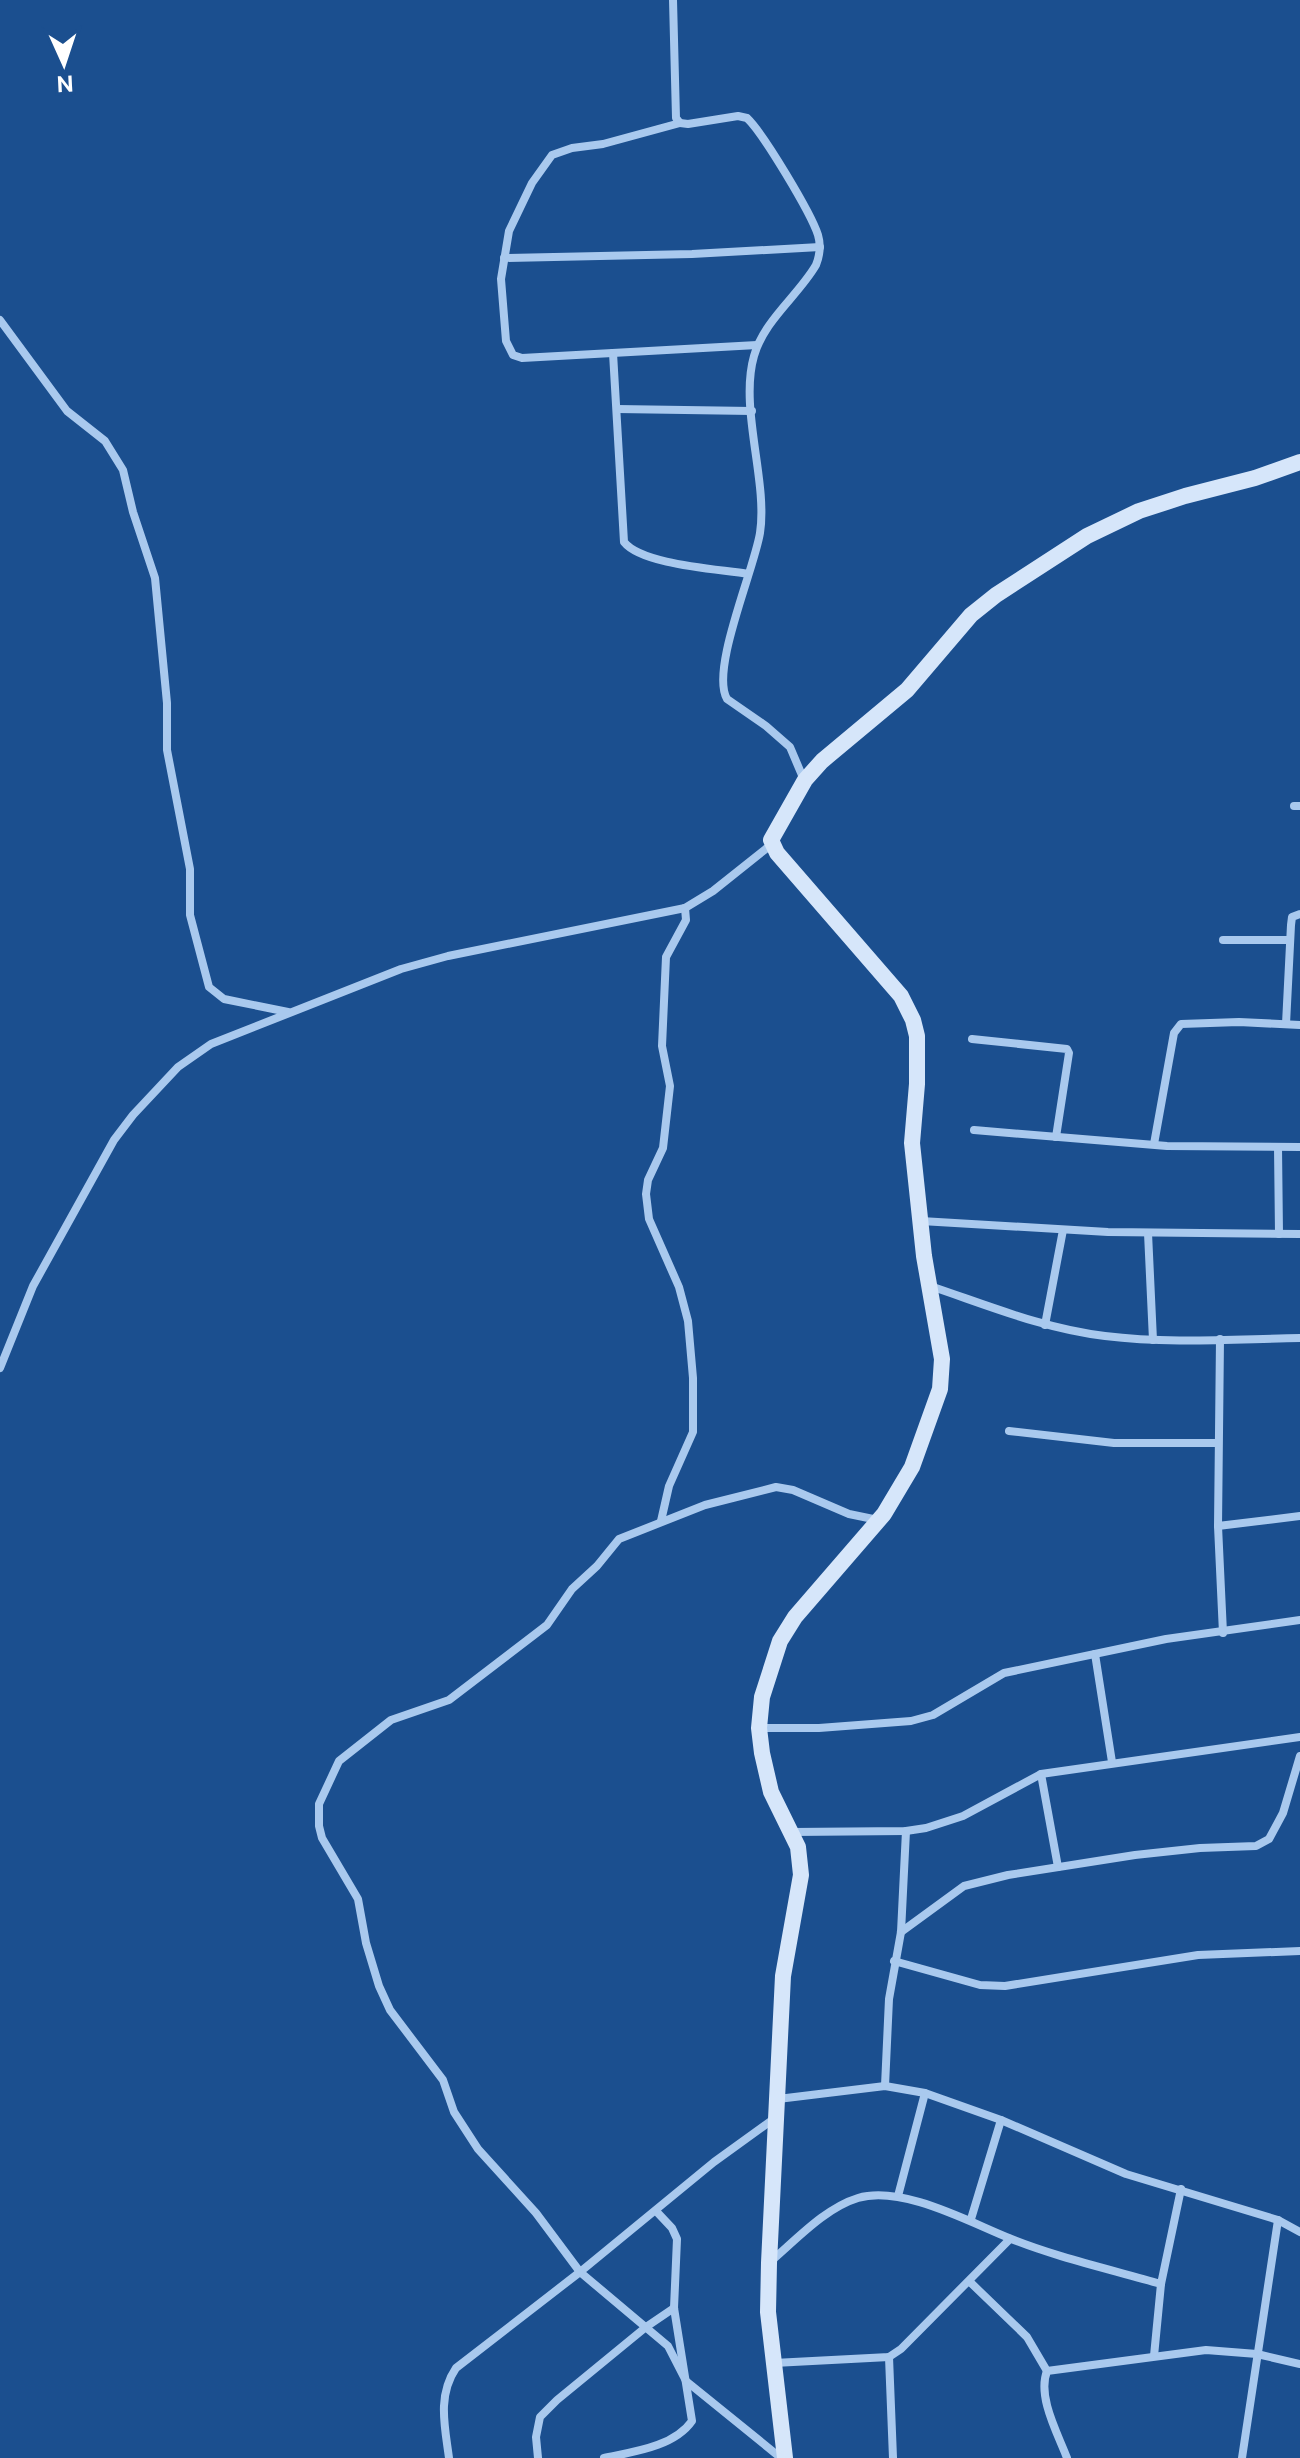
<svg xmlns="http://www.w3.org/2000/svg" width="1300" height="2458" font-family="'Public Sans',sans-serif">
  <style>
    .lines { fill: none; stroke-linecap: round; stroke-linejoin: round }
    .street { stroke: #a9c9ee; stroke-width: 8 }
    .secondary { stroke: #d6e6fa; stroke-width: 16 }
  </style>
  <rect width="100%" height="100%" fill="#1b4f8f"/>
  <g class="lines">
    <!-- street -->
    <g class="street">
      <path d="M673,0L676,118L680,123L688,124L738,116L747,118C763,133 811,213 818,235C821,245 820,255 816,265C798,296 764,320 754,356C739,408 768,481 760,533C754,570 710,670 727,699L766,726L790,747L804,780"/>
      <path d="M680,123L603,144L572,148L552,155L532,183L509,231L501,279L506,341L513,355L522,358L757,345"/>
      <path d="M504,258L692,254L820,247"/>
      <path d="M0,320L67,411L105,441L123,470L133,512L155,578L167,703V750L190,869V915L209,987L224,999L288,1012"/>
      <path d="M613,353L624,542C642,565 719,569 748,574"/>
      <path d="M617,409L752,411"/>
      <path d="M1294,806H1300"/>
      <path d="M1223,940H1289"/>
      <path d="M1286,1024L1291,925L1292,917L1300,914"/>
      <path d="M972,1039L1067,1049L1069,1053L1056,1137"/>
      <path d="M974,1130L1167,1146L1300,1147"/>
      <path d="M1154,1144L1174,1033L1181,1024L1239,1022L1300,1025"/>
      <path d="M1278,1147L1279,1234"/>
      <path d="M921,1221L1108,1232L1300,1234"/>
      <path d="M1148,1233L1153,1340"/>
      <path d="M930,1286C987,1305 1044,1329 1105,1336C1170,1344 1235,1339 1300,1338"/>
      <path d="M1045,1325L1063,1230"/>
      <path d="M1220,1339L1218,1526L1223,1633"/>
      <path d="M0,1368L33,1286L114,1140L133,1115L178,1067L211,1044L401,969L448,956L685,908L713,891L772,844"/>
      <path d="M1009,1431L1114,1443H1218"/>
      <path d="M661,1521L669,1486L693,1432V1378L688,1321L679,1287L649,1219L646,1194L648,1180L663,1148L670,1086L662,1046L666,957L686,920L685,908"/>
      <path d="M1218,1526L1300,1516"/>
      <path d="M1095,1654L1112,1762"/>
      <path d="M759,1728H819L911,1721L933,1715L1004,1673L1166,1639L1300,1620"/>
      <path d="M1041,1774L1058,1867"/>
      <path d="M792,1832L906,1831L926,1828L963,1816L1041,1774L1300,1737"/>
      <path d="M901,1932L964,1886L1008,1875L1135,1855L1200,1848L1256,1846L1269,1839L1283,1813L1300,1756"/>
      <path d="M894,1961L980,1985L1005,1986L1198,1955L1300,1951"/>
      <path d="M885,2086L889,1999L901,1932L906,1831"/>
      <path d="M778,2099L885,2086L925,2093L1001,2120L1126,2174L1278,2220L1300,2232"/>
      <path d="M898,2196L925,2093"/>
      <path d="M971,2219L1001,2120"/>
      <path d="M770,2262C796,2240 825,2208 858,2198C902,2185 969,2222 1009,2238C1055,2257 1113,2270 1161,2284"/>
      <path d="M970,2282L1027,2337L1047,2371"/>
      <path d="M1154,2356L1161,2284L1181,2189"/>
      <path d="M889,2357L893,2458"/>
      <path d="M774,2363L889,2357L901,2349L1010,2239"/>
      <path d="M449,2458C445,2427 437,2396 456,2368L580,2272L714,2162L775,2118"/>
      <path d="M538,2458L536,2437L540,2417L557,2400L646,2327L674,2308"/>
      <path d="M604,2458C632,2452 674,2447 692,2421L674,2308L677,2239L672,2228L656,2211"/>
      <path d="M781,2458L686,2381L668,2346L580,2272L536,2213L478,2149L454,2112L443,2080L390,2010L379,1986L366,1943L358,1899L322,1838L319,1826V1804L339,1761L391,1720L449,1700L534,1635L547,1625L572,1589L597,1566L619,1539L705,1505L776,1487L793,1490L849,1514L878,1520"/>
      <path d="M1067,2458C1058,2434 1037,2397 1047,2371L1206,2350L1257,2354L1300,2364"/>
      <path d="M1242,2458L1278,2220"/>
    </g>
    <!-- secondary -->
    <path class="secondary" d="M785,2458L768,2312L769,2263L783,1976L801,1875L798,1847L771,1792L762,1753L759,1728L762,1697L780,1641L795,1617L884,1514L912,1467L940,1389L942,1359L924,1256L912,1143L917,1084V1036L913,1020L901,996L777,853L771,840L805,780L822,761L907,690L971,615L996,595L1087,536L1139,511L1185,496L1255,478L1300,462"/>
  </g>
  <!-- north arrow -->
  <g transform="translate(64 64) rotate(177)" stroke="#1b4f8f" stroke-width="6" paint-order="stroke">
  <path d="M0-6L14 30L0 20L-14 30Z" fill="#ffffff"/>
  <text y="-12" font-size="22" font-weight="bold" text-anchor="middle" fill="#ffffff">N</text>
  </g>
</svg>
